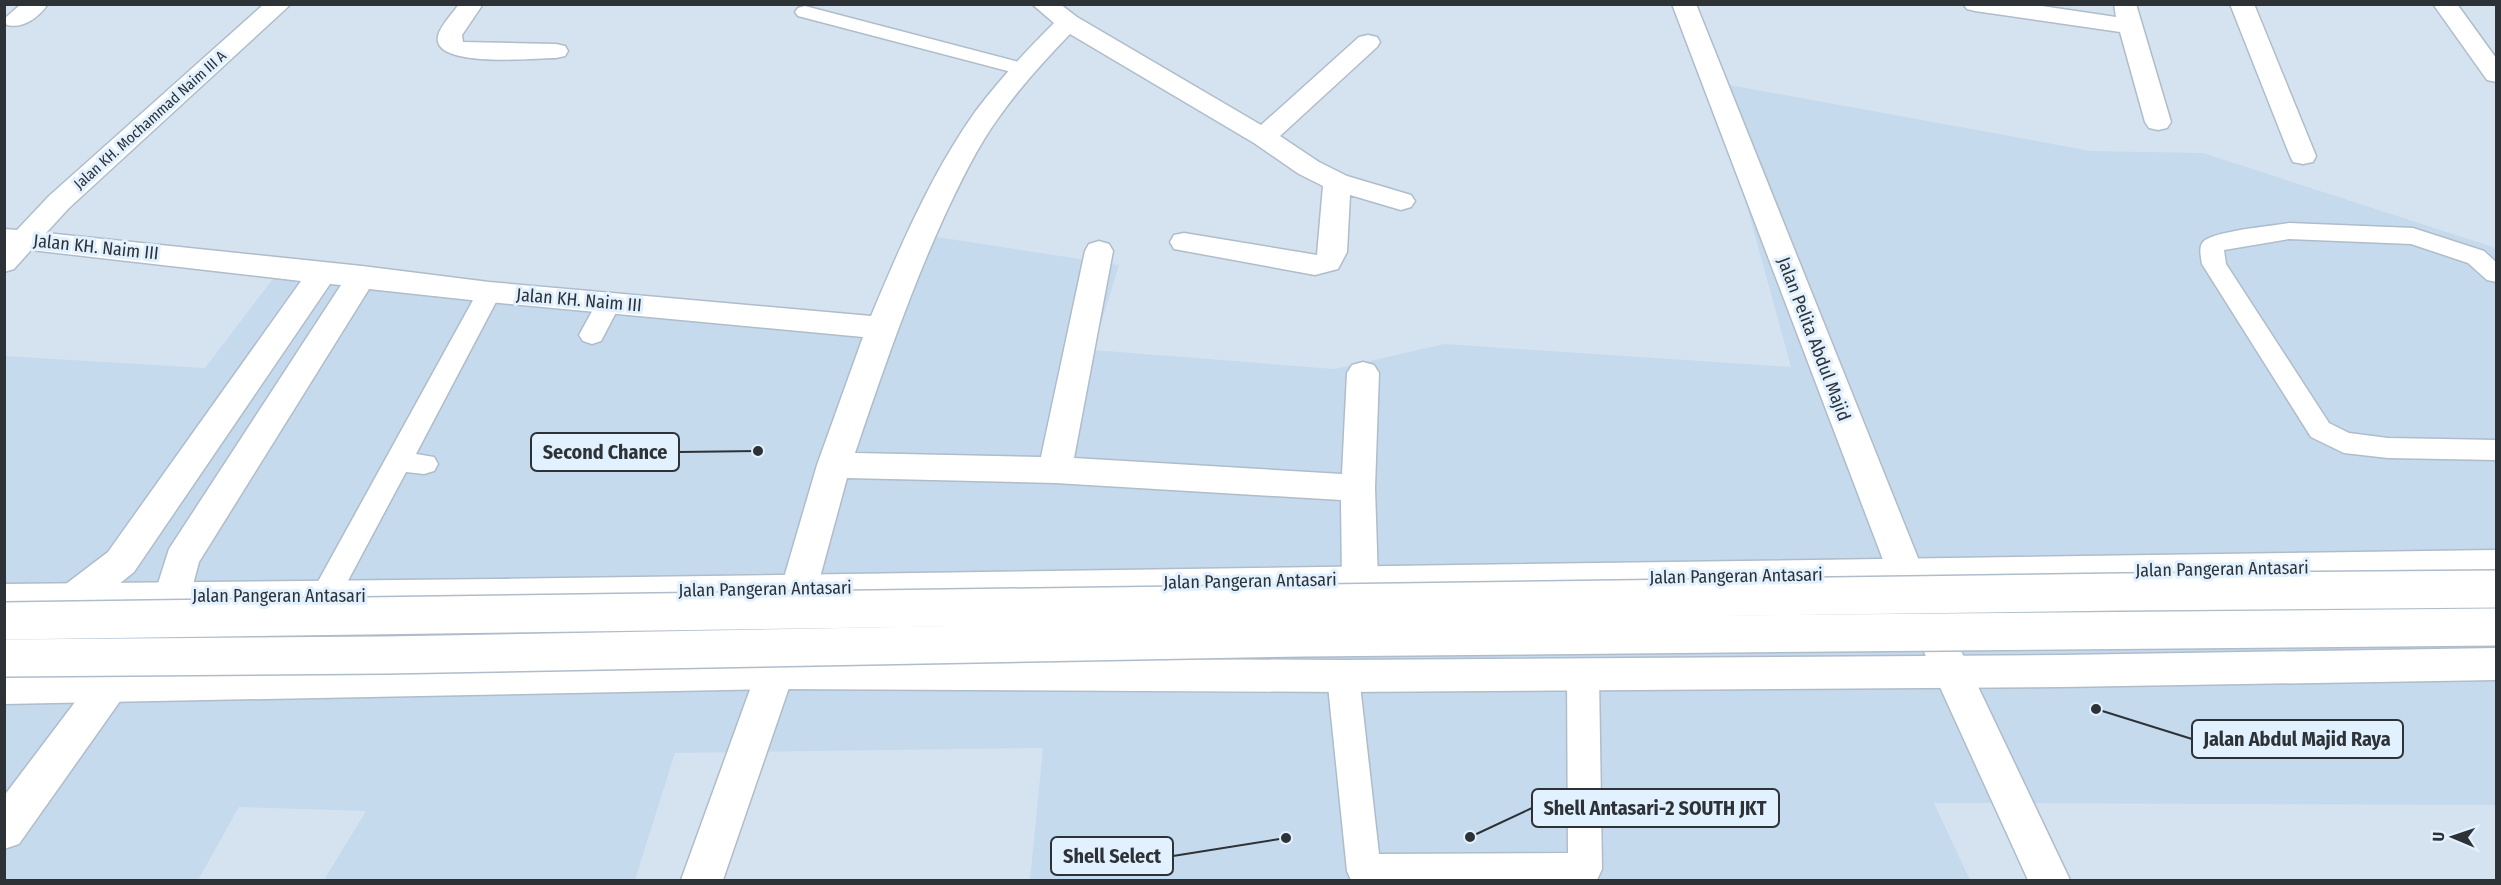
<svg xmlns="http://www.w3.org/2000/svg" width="2501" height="885" font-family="'Fira Sans Condensed',sans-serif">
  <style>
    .built { fill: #c6daee }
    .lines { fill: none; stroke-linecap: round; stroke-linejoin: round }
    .lane-casing { stroke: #afbcca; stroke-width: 3 }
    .street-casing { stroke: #afbcca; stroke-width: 3 }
    .secondary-casing { stroke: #afbcca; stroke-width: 3 }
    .primary-casing { stroke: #afbcca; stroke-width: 3 }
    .lane { fill: #fff; fill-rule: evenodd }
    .street { fill: #fff; fill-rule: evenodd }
    .secondary { fill: #fff; fill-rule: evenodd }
    .primary { fill: #fff; fill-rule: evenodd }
    .primary-bridge-casing { stroke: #afbcca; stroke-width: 40; stroke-linecap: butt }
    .primary-bridge { stroke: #fff; stroke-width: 37 }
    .labels { text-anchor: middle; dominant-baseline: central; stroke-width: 6; stroke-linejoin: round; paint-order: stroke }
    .far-street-label { font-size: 15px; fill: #2d3237; stroke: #e2f1ff }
    .street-label { font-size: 18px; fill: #2d3237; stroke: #e2f1ff }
    .leader { fill: none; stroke: #2d3237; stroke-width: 2 }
    .callout-dot { fill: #2d3237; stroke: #e2f1ff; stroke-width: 2 }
    .callout { fill: #e2f1ff; stroke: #2d3237; stroke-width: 2 }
    .callout-label { font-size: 20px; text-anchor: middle; font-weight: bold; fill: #2d3237 }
  </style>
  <rect width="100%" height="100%" fill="#d5e3f1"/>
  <!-- built -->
  <path class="built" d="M1713,82L2091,151L2203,153L2496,248V805L1934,803L1970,880H1030L1043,748L675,753L635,880H324L366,811L239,807L198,880H5L4,356L205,368L275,276L859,337L911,233L1119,265L1093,350L1335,369L1444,344L1791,367Z"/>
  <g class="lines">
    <defs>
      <g id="lane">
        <path d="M805,6L1030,65L1033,69L1030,73L1023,75L798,16L795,12L798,8Z"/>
        <path d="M2289,223L2413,228L2484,251L2496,262V282L2487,280L2468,263L2411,244L2289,239L2224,250L2226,264L2329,423L2349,433L2388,438L2496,440V460L2388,458L2344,453L2311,437L2202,264C2201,257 2198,246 2204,241C2215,231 2271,226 2289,223Z"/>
        <path d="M484,294L493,296L496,302L416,454L434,457L438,464L434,471L424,474L406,472L335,605L325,608L315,605L310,596L315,587L472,302L475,296Z"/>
        <path d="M609,295L618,297L621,303L601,341L592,344L583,341L579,335L600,297Z"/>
        <path d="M1583,661L1594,664L1599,674L1602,869L1597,880H1351L1347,871L1327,676L1332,666L1343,663L1354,666L1359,676L1379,854L1568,853L1567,674L1572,664Z"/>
      </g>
      <g id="street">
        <path d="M21,4H48C38,18 23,29 7,25L4,19Z"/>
        <path d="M264,4H291L69,208L46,233L362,266L489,282L871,316C900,247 931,174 975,112C999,80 1026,51 1054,23L1032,4H1060L1077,17L1261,125L1359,37L1368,35L1377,37L1380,42L1377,47L1280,136L1319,162L1347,176L1411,195L1415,201L1411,207L1401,210L1350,195L1347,252L1338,269L1315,275L1174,249L1170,242L1174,235L1184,233L1317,255L1323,186L1299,174L1254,143L1070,34C1045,60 1020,87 999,117C977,147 960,183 944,217C909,294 882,373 855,453L1041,457L1085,251L1089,244L1099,241L1109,244L1113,251L1074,458L1342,474L1347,373L1352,365L1363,362L1374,365L1379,373L1375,488L1378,580L1373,590L1360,595L1347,590L1342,580L1341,500L1055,483L847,478L794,673L723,880H681L756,673L817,465L863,337L489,302L369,289L199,562L190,596L185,607L172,611L159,607L154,596L169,549L341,285L330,284L134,572L88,609L75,613L62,609L57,598L62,587L108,552L301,281L31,250L14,269L4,272V229L17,230L49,196Z"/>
        <path d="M459,4H483L462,35L463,42L556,44L565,46L568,51L565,56L556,58C536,58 431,69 438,36C440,26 453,13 459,4Z"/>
        <path d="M1963,4H2029L2116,17L2114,4H2136L2171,122L2167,128L2158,130L2149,128L2145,122L2120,32L1975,11L1967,9Z"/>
        <path d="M2230,4H2254L2316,156L2313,162L2303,164L2293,162L2290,156Z"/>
        <path d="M2433,4H2457L2496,58V82L2487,80Z"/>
        <path d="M110,668L123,673L129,685L123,697L19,844L4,849V796L97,673Z"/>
      </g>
      <path id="secondary" d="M1672,4H1696L1924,573L2070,880H2028L1888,573Z"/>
      <g id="primary">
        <path d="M2496,550V578L497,609L4,614V584L497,579Z"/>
        <path d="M2496,648V680L2062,687L1343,692L775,689L4,704V670L775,657L1343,660L2062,655Z"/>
      </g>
    </defs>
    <!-- lane casing -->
    <use href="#lane" class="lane-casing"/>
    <!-- street casing -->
    <use href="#street" class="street-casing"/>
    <!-- secondary casing -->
    <use href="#secondary" class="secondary-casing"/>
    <!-- primary casing -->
    <use href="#primary" class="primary-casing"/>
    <!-- lane -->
    <use href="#lane" class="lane"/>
    <!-- street -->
    <use href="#street" class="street"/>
    <!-- secondary -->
    <use href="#secondary" class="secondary"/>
    <!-- primary -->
    <use href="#primary" class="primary"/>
    <defs>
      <g id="primary-bridge">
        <path d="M4,621L2121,592L2496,589"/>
        <path d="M4,658L386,655L1303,638L2496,627"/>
      </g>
    </defs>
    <!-- primary-bridge casing -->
    <use href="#primary-bridge" class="primary-bridge-casing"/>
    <!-- primary-bridge -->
    <use href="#primary-bridge" class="primary-bridge"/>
  </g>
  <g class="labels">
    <!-- far-street labels -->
    <g class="far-street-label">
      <text transform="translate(150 120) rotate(-42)">Jalan KH. Mochammad Naim III A</text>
    </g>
    <!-- street labels -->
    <g class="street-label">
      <text transform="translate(96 247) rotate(6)">Jalan KH. Naim III</text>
      <text transform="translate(579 300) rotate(5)">Jalan KH. Naim III</text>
      <text transform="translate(1814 339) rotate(69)">Jalan Pelita Abdul Majid</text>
      <text transform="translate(2222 569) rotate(-1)">Jalan Pangeran Antasari</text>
      <text transform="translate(1736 576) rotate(-1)">Jalan Pangeran Antasari</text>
      <text transform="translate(1250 581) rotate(-1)">Jalan Pangeran Antasari</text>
      <text transform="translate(765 589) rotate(-1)">Jalan Pangeran Antasari</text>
      <text x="279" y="596">Jalan Pangeran Antasari</text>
    </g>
  </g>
  <!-- callouts -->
  <path class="leader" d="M758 451L679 452M2096 709L2192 739M1470 837L1532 808M1286 838L1173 856"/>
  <g class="callout-dot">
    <circle cx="758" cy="451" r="6"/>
    <circle cx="2096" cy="709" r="6"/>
    <circle cx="1470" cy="837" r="6"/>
    <circle cx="1286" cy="838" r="6"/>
  </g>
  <g class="callout">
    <rect x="531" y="433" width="148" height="38" rx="6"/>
    <rect x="2192" y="720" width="211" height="38" rx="6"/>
    <rect x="1532" y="789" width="247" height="38" rx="6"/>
    <rect x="1051" y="837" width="122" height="38" rx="6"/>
  </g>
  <g class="callout-label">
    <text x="605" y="459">Second Chance</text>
    <text x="2297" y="746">Jalan Abdul Majid Raya</text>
    <text x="1655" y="815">Shell Antasari-2 SOUTH JKT</text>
    <text x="1112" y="863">Shell Select</text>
  </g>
  <!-- border -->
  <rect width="2501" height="885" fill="none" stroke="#2d3237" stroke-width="12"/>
  <!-- north arrow -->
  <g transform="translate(2453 837) rotate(272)" stroke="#e2f1ff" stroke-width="4.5" paint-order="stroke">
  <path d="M0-4.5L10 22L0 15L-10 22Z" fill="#2d3237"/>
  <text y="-9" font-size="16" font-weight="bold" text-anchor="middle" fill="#2d3237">U</text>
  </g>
</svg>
